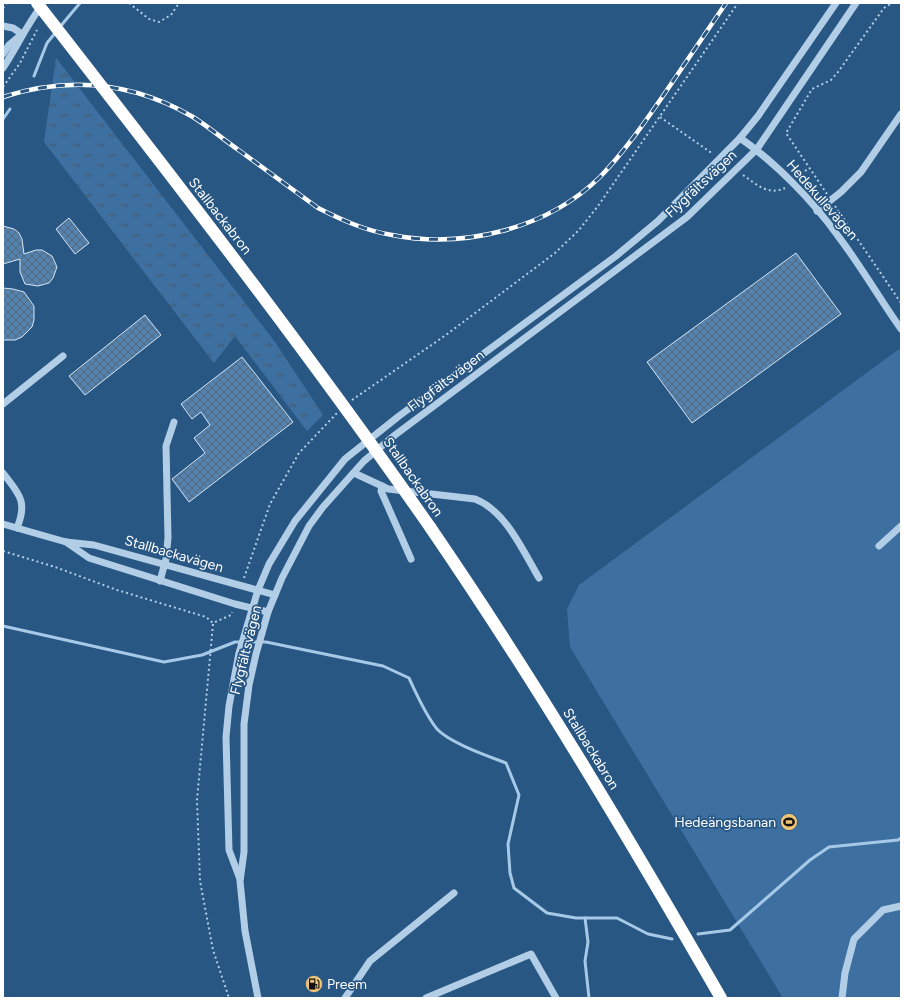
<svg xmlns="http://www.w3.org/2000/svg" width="904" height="1001" font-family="Figtree,sans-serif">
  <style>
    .grass { fill: url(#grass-tufts) }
    .pitch { fill: #3d70a0 }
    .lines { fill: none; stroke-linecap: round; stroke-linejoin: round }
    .stream { stroke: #a6c9e7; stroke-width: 3 }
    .building { fill: url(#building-cross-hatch); stroke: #d5e6f6 }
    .path { stroke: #b2cee7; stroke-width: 2; stroke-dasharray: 2 3; stroke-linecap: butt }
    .minor { stroke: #b2cee7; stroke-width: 7 }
    .highway { stroke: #fff; stroke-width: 12 }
    .rail-casing { stroke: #fff; stroke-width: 4.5 }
    .rail { stroke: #285784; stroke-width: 3; stroke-dasharray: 9; stroke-linecap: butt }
    .highway-bridge { stroke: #fff; stroke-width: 12 }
    .labels { text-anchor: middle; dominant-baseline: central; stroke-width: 3.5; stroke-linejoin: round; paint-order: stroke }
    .street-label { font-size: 14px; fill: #fff; stroke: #285784 }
    .poi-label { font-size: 14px; fill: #fff; stroke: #285784; text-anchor: end }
  </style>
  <defs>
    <pattern id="grass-tufts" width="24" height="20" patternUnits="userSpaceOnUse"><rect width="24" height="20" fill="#3d70a0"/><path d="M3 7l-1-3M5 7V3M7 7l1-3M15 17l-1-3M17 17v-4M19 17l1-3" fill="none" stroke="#465a6e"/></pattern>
    <pattern id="building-cross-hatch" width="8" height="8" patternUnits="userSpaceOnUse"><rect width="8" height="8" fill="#5582ad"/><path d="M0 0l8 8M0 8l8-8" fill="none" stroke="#516a81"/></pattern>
  </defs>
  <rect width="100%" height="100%" fill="#285784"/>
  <!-- grass -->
  <path class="grass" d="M56,58L275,342L323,415L307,431L235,336L214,363L44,142Z"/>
  <!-- pitch -->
  <path class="pitch" d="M899,349L901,351V998H783L570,647L567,609L579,585Z"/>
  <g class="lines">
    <!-- stream -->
    <g class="stream">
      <path d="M59,28L80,3"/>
      <path d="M34,76L47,43L56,32"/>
      <path d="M3,119L10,109"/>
      <path d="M3,626L164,662L202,655L235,642H266L383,666L409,678C417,695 425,714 437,729C450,743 488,756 506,763L519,795L508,844L510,873L514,888L547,913L576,918H617L648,934L672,939"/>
      <path d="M585,918L588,942L585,961L589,998"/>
      <path d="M698,934L730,930L810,860L829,847L898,840L901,838"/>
    </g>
  </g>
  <!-- building -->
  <g class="building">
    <path d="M69,218L89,243L75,254L56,229Z"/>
    <path d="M3,226L14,229L19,233L22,239L24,254L36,250H42L52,256L57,267L53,278L49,283L38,286L25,284L20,272V259L3,264Z"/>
    <path d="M796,253L841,314L692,423L647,362Z"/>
    <path d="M3,288L13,289L24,292L34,306V320L32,327L22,337L15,340H3Z"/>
    <path d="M145,315L161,335L85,395L69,376Z"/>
    <path d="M242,357L293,422L189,502L172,479L205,453L194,438L210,425L201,412L192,419L181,404Z"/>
  </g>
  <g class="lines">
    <!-- path -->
    <g class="path">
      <path d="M129,3L149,19L159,22L171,15L179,3"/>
      <path d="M3,8L7,3"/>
      <path d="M3,87L20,63L37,30"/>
      <path d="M660,117L713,154"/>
      <path d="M743,175C756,184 768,196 785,188"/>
      <path d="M797,177L809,168"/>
      <path d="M827,194L786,133L812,89L831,80L838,72L884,8L892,3"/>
      <path d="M835,206L901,303"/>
      <path d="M352,400L446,335L555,253L579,230L598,206L738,3"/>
      <path d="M3,551L55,567L117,590L206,617L213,623L231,615L232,612"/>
      <path d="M244,578L270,504L299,453L337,413"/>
      <path d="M213,624L197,800L200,881L213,950L229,998"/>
    </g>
    <!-- minor -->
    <g class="minor">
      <path d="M3,26L13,28L22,34"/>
      <path d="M3,54L9,45L21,35"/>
      <path d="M3,68C17,47 26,26 42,5"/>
      <path d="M740,138C775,162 813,201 838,236C861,266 879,298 901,329"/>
      <path d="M817,211L841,192L861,172L901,114"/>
      <path d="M3,404L63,356"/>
      <path d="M3,473C19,494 28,501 17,528"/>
      <path d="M354,473L382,486L381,491L411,559"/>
      <path d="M382,486L388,489L475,499C506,511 523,551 539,578"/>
      <path d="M3,524L66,542L94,545L275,595"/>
      <path d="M66,542L89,558L235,604L268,612"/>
      <path d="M879,546L901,526"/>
      <path d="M160,581L166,559L168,538L166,446L174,422"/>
      <path d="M240,879L229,850L226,737L229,706L239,653L258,590L269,564L295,521L345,459L399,416L616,256L658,221L740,138L758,116L836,3"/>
      <path d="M258,998L245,931L240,881L244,852V724L249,685L256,654L268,612L282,578L309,526L323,507L364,461L395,435L687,217L757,149L856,3"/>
      <path d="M345,998L370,961L454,893"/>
      <path d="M426,998L531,954L556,998"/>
      <path d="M842,998L845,973L854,939L883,910L901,906"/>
    </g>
    <!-- highway -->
    <path class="highway" d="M430,527C534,679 629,838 721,998"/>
    <defs>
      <path id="rail" d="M3,97C69,76 133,82 193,117C209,127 224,140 240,151C266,170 292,189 318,208C342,220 366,231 392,235C464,249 547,229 600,177C625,151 645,122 665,93C685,63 706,33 726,3"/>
    </defs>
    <!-- rail casing -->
    <use href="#rail" class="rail-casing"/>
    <!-- rail -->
    <use href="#rail" class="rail"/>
    <!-- highway-bridge -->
    <path class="highway-bridge" d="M37,3C171,175 305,348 430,527"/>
  </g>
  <!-- icons -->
  <defs>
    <symbol id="stadium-disc" viewBox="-11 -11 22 22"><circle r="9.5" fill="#efc478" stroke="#285784"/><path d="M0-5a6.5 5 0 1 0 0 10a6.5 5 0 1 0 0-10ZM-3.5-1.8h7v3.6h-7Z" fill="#111"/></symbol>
    <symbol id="fuel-disc" viewBox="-11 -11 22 22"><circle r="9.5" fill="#efc478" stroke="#285784"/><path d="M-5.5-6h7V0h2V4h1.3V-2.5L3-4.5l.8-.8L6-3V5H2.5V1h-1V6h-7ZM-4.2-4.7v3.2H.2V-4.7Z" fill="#111"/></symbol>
  </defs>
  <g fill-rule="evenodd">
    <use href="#stadium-disc" x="779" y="812" width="20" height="20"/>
    <use href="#fuel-disc" x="304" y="974" width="20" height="20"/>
  </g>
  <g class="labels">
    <!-- street labels -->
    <g class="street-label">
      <text transform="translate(701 184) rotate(-43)">Flygfältsvägen</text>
      <text transform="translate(822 200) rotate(49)">Hedekullevägen</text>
      <text transform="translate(220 216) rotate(52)">Stallbackabron</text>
      <text transform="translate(446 381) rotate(-37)">Flygfältsvägen</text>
      <text transform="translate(413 477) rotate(55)">Stallbackabron</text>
      <text transform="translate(174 554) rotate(16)">Stallbackavägen</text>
      <text transform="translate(246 650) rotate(-76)">Flygfältsvägen</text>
      <text transform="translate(591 749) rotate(58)">Stallbackabron</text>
    </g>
    <!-- poi labels -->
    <g class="poi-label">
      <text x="776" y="822">Hedeängsbanan</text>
      <text x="327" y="984" text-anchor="start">Preem</text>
    </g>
  </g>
  <!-- border -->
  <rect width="904" height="1001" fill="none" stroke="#ffffff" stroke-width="8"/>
</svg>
